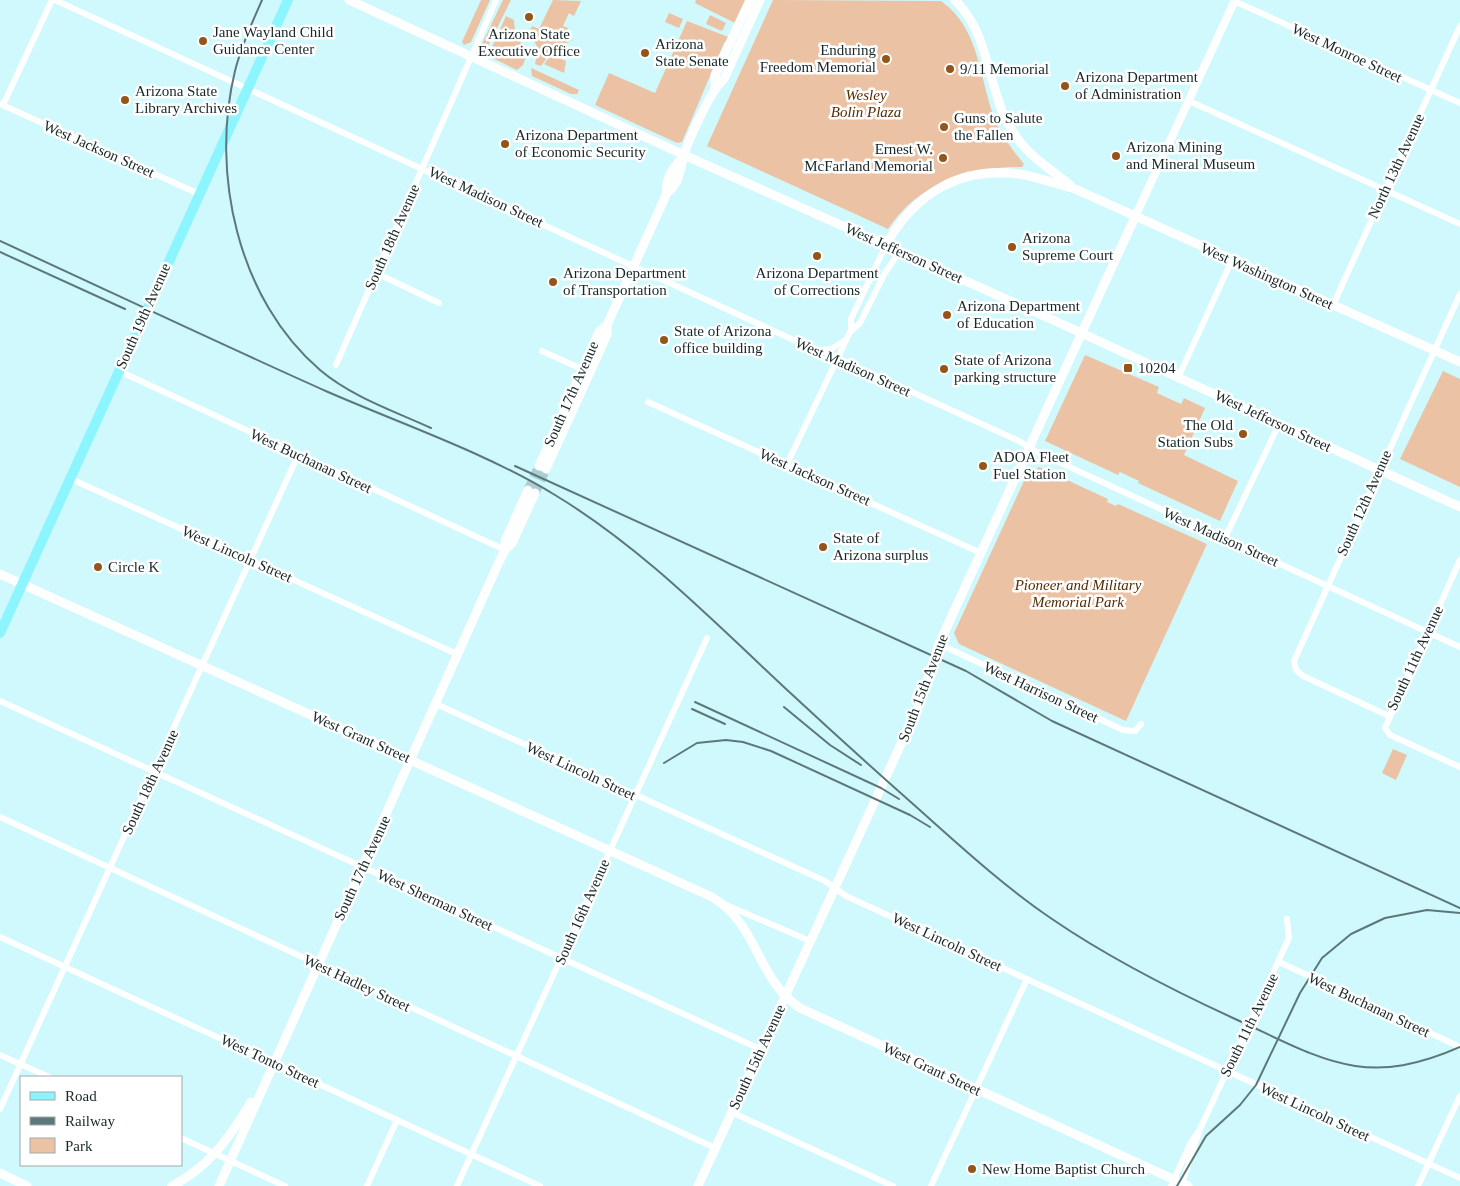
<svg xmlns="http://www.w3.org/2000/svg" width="1460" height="1186" font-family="Georgia,serif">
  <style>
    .green { fill: #ebc3a4 }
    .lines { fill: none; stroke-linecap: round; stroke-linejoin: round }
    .secondary-tunnel { stroke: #aacfd2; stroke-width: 9; stroke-dasharray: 9 4.5; stroke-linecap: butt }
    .minor { stroke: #fff; stroke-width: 6 }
    .tertiary { stroke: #fff; stroke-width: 8 }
    .secondary { stroke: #fff; stroke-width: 9 }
    .primary { stroke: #8cf5ff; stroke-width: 10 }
    .rail { stroke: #5d777a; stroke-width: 2 }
    .poi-dot { fill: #93551a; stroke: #fff; stroke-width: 2 }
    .labels { text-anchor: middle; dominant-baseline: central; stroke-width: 5; stroke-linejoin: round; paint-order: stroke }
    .poi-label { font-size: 15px; fill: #172728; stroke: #fff; text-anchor: start }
    .street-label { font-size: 15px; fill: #172728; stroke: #fff }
    .park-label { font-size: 15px; font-style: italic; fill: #552b00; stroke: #fff }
  </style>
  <rect width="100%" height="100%" fill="#cff9fd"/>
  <!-- green -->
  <g class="green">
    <path d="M481,0H490L471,42L464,45L462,42Z"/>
    <path d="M503,0H511L484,54L480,48Z"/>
    <path d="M553,0L581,1L574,16L569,13L563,26L568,28L567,37L573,40L554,48L541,66L535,64L538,48L529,32L532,26L539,29Z"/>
    <path d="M696,0H747L737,24L695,3Z"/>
    <path d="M773,0L941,1C981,29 979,81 996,122C1003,137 1013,151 1024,164L1022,167C968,167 920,182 888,229L707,146Z"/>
    <path d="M669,13L683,19L679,28L665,22Z"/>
    <path d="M710,15L726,23L722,31L706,24Z"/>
    <path d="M506,16L514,20L515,32L527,54L523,65L517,70L488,56Z"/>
    <path d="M687,21L731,38L724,43L682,142L677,143L595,105L609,73L655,93Z"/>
    <path d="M551,55L566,61L564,73L544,64Z"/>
    <path d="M531,68L579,90L577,94H571L532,76Z"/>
    <path d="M1085,355L1159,387L1157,393L1181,404L1184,398L1205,408L1184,455L1238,481L1220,521L1138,483L1139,481L1120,472L1118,475L1045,441Z"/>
    <path d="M1443,371L1460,379V487L1400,459Z"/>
    <path d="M1039,467L1108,499L1107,502L1116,506L1118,504L1207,544L1126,721L959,644L954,633L1024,481Z"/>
    <path d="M1393,749L1407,755L1396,780L1382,773Z"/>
  </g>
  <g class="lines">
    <!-- secondary-tunnel -->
    <g class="secondary-tunnel">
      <path d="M528,490L539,466"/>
      <path d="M535,493L546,469"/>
    </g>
    <!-- minor -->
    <g class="minor">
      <path d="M55,0L800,343L820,350L1019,441L1037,452L1460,647"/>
      <path d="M1234,1L1460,103"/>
      <path d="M1189,101L1460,224"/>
      <path d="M0,104L199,194"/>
      <path d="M3,105L52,0"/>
      <path d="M376,273L439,303"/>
      <path d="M1333,305L1460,26"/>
      <path d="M850,332L860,323L885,273L900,251"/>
      <path d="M822,350L831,349L844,341"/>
      <path d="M542,351L586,371"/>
      <path d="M336,365L496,0"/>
      <path d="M119,371L505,550"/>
      <path d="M1178,378L1232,260"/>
      <path d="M648,402L981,553"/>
      <path d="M787,464L851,330V319L886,245"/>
      <path d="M69,478L459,655"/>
      <path d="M1225,538L1279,424"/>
      <path d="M1460,560L1385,728L1390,735L1460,767"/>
      <path d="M939,644L1123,730L1135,731L1141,724"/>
      <path d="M0,701L760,1049"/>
      <path d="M436,704L825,881L846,896L1460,1178"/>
      <path d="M1389,716L1303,676L1296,670L1294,661L1460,294"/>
      <path d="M0,817L715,1148"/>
      <path d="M724,904L810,941"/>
      <path d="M0,937L540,1186"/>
      <path d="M1279,962L1460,1047"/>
      <path d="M0,1055L49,1077"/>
      <path d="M0,1109L298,455"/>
      <path d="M731,1112L893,1186"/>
      <path d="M181,1138L285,1186"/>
      <path d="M367,1186L397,1120"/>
      <path d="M457,1186L707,638"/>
      <path d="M931,1186L1027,979"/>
      <path d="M1171,1186L1190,1144L1198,1132"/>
      <path d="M1181,1186L1200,1129L1289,938L1287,919"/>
      <path d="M1418,1186L1460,1096"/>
    </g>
    <!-- tertiary -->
    <path class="tertiary" d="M1135,217L1235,0"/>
    <!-- secondary -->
    <g class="secondary">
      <path d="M349,0L684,155L1053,320L1460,507"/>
      <path d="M955,0C988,33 987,78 1005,118C1023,154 1042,162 1071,186"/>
      <path d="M715,88V75L750,0"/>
      <path d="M667,193C664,179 675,165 684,156"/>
      <path d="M886,245C914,194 960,166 1019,174C1038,177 1056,184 1075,189L1460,362"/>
      <path d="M539,466L599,332L607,325L667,193C680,184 680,169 684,155C690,136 710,92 724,79L760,0"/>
      <path d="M546,469L607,335V325"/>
      <path d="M505,550V541L528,490"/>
      <path d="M0,574L712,897C759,925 755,977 800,1008L1188,1186"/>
      <path d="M0,1173L27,1186"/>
      <path d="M172,1186C209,1167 230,1137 251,1102"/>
      <path d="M219,1186L499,562L505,550L512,543L535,493"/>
      <path d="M698,1186L918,707L939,644L1135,217"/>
    </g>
    <!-- primary -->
    <path class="primary" d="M0,633L288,0"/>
    <!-- rail -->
    <g class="rail">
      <path d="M262,0C252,23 241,46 235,71C210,173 238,300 320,370C352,397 394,411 431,428"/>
      <path d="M0,241C109,291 218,343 328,392C404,425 484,452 555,495C641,547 712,620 785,688C827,727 870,766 913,804C958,844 1002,885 1052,919C1109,958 1170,989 1233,1018C1321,1058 1363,1090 1460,1047"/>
      <path d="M0,252L125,309"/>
      <path d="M515,466L966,671L1052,721L1460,908"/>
      <path d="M695,702L881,788L899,799"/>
      <path d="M784,707L830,745L861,765"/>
      <path d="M692,709L725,724"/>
      <path d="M664,763L697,743L726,740L743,742L771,751L910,815L930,827"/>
      <path d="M1177,1186L1206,1136L1240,1105L1256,1085L1300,993L1322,958L1351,934L1385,918L1427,910L1460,913"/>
    </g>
  </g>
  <!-- markers -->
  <g class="poi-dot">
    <circle cx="529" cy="17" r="5"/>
    <circle cx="203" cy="41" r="5"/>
    <circle cx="645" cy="53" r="5"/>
    <circle cx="886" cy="59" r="5"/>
    <circle cx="950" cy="69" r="5"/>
    <circle cx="1065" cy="86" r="5"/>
    <circle cx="125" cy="100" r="5"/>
    <circle cx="944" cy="127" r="5"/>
    <circle cx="505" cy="144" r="5"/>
    <circle cx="1116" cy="156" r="5"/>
    <circle cx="943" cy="158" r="5"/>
    <circle cx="1012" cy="247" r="5"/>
    <circle cx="817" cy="256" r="5"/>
    <circle cx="553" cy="282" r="5"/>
    <circle cx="947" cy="315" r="5"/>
    <circle cx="664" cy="340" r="5"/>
    <rect x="1123" y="363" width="10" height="10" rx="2.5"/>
    <circle cx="944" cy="369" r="5"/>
    <circle cx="1243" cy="434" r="5"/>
    <circle cx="983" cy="466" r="5"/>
    <circle cx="823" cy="547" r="5"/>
    <circle cx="98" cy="567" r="5"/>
    <circle cx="972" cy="1169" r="5"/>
  </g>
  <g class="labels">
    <!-- poi labels -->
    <g class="poi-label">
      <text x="213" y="32">Jane Wayland Child<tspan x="213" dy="17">Guidance Center</tspan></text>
      <text x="529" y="34" text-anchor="middle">Arizona State<tspan x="529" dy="17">Executive Office</tspan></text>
      <text x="655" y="44">Arizona<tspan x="655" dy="17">State Senate</tspan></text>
      <text x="876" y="50" text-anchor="end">Enduring<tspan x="876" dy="17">Freedom Memorial</tspan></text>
      <text x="960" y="69">9/11 Memorial</text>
      <text x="1075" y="77">Arizona Department<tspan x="1075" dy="17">of Administration</tspan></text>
      <text x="135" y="91">Arizona State<tspan x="135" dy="17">Library Archives</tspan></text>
      <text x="954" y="118">Guns to Salute<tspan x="954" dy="17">the Fallen</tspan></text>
      <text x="515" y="135">Arizona Department<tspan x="515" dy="17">of Economic Security</tspan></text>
      <text x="1126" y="147">Arizona Mining<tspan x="1126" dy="17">and Mineral Museum</tspan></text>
      <text x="933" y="149" text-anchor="end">Ernest W.<tspan x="933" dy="17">McFarland Memorial</tspan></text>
      <text x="1022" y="238">Arizona<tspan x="1022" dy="17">Supreme Court</tspan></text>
      <text x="563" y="273">Arizona Department<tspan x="563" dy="17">of Transportation</tspan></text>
      <text x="817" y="273" text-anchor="middle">Arizona Department<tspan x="817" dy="17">of Corrections</tspan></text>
      <text x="957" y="306">Arizona Department<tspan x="957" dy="17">of Education</tspan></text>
      <text x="674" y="331">State of Arizona<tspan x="674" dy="17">office building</tspan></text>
      <text x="954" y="360">State of Arizona<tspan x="954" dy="17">parking structure</tspan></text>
      <text x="1138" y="368">10204</text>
      <text x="1233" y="425" text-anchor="end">The Old<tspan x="1233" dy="17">Station Subs</tspan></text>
      <text x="993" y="457">ADOA Fleet<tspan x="993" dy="17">Fuel Station</tspan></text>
      <text x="833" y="538">State of<tspan x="833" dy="17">Arizona surplus</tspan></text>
      <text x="108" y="567">Circle K</text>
      <text x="982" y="1169">New Home Baptist Church</text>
    </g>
    <!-- street labels -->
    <g class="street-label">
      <text transform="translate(1347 53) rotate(25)">West Monroe Street</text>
      <text transform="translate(99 149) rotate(24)">West Jackson Street</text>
      <text transform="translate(1396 166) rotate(-65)">North 13th Avenue</text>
      <text transform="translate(486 197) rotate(25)">West Madison Street</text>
      <text transform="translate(392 237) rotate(-66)">South 18th Avenue</text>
      <text transform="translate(904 253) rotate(24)">West Jefferson Street</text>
      <text transform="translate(1267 276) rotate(24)">West Washington Street</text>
      <text transform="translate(143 316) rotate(-66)">South 19th Avenue</text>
      <text transform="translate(853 367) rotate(24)">West Madison Street</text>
      <text transform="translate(571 394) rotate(-66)">South 17th Avenue</text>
      <text transform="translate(1273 421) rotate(25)">West Jefferson Street</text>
      <text transform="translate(311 461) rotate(25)">West Buchanan Street</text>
      <text transform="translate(815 477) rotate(24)">West Jackson Street</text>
      <text transform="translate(1364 503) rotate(-66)">South 12th Avenue</text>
      <text transform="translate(1221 537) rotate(24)">West Madison Street</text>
      <text transform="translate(237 554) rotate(24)">West Lincoln Street</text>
      <text transform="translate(1415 658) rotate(-65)">South 11th Avenue</text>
      <text transform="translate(923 688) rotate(-69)">South 15th Avenue</text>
      <text transform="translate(1041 692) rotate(25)">West Harrison Street</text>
      <text transform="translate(361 737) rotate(24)">West Grant Street</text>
      <text transform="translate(581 771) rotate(25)">West Lincoln Street</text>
      <text transform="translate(150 782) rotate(-65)">South 18th Avenue</text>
      <text transform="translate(362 868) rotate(-65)">South 17th Avenue</text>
      <text transform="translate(435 900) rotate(25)">West Sherman Street</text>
      <text transform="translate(582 912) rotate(-66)">South 16th Avenue</text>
      <text transform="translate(947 942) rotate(25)">West Lincoln Street</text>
      <text transform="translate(357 983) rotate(25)">West Hadley Street</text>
      <text transform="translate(1369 1005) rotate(25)">West Buchanan Street</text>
      <text transform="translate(1249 1025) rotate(-64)">South 11th Avenue</text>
      <text transform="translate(757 1057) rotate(-65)">South 15th Avenue</text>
      <text transform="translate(270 1061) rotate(25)">West Tonto Street</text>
      <text transform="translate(932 1069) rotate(25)">West Grant Street</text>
      <text transform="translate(1315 1112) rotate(25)">West Lincoln Street</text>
    </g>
    <!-- park labels -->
    <g class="park-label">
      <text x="866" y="95">Wesley<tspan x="866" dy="17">Bolin Plaza</tspan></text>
      <text x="1078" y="585">Pioneer and Military<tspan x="1078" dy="17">Memorial Park</tspan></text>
    </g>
  </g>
  <!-- legend -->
  <rect x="20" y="1076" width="162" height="90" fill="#ffffff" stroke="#a2a9a9"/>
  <rect x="30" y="1092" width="25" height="8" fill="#8cf5ff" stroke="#a2a9a9"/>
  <text x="65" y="1101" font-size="15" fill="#172728">Road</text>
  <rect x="30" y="1117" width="25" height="8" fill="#5d777a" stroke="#a2a9a9"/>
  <text x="65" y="1126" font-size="15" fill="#172728">Railway</text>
  <rect x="30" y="1138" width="25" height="15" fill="#ebc3a4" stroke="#a2a9a9"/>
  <text x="65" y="1151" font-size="15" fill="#172728">Park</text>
</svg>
